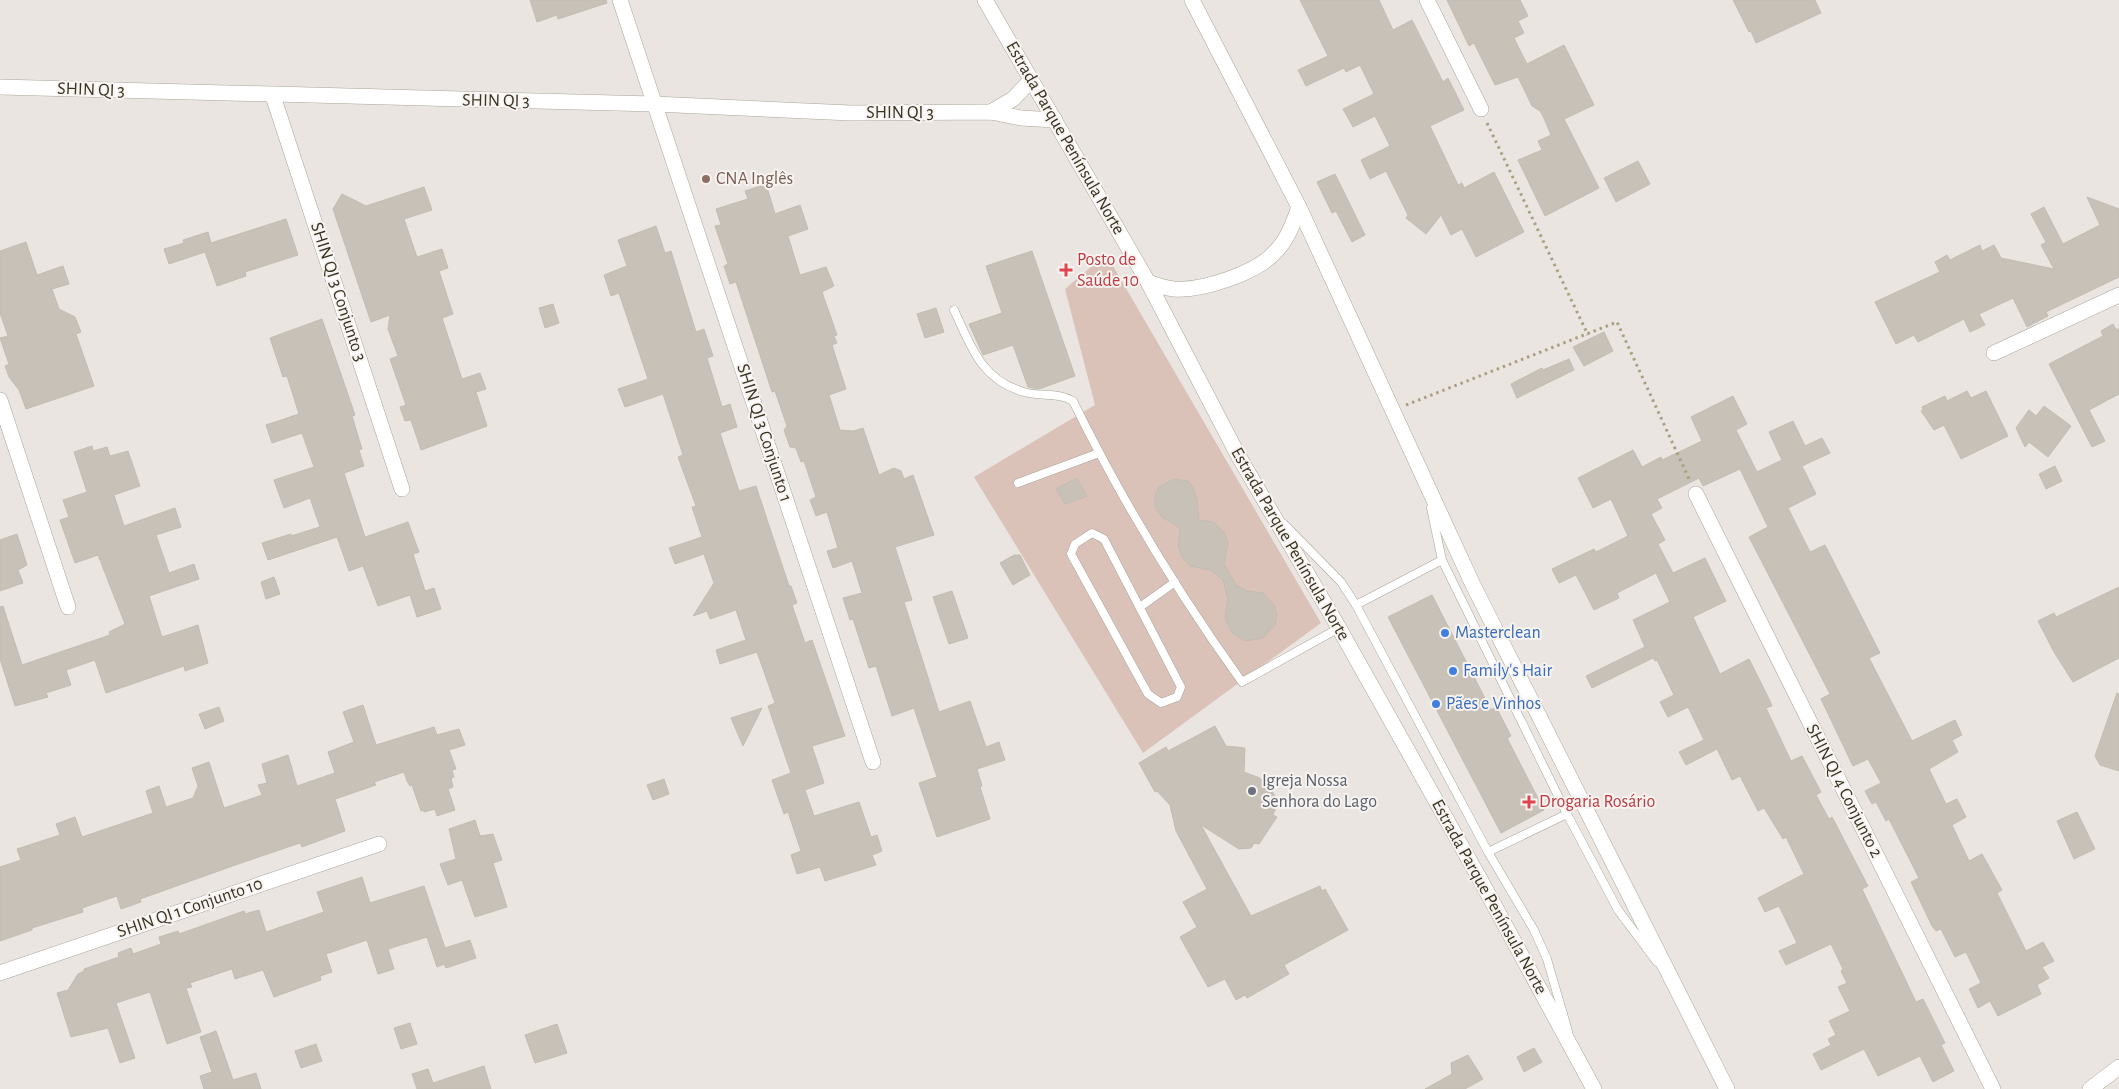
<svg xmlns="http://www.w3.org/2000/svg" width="2119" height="1089" font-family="'Alegreya Sans',sans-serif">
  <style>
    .green { fill: #dac2b9 }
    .building { fill: #c7c1b8; stroke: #c3bcb3 }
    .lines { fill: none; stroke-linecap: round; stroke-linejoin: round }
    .lane-casing { stroke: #aaa59b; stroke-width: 9 }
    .street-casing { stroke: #aaa59b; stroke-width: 16 }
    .secondary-casing { stroke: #aca597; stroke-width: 16 }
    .path { stroke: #ac9f81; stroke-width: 3; stroke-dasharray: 2.5 4; stroke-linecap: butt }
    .lane { stroke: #fff; stroke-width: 8 }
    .street { stroke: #fff; stroke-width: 15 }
    .secondary { stroke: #fff; stroke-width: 15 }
    .education-dot { fill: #8d6e63; stroke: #f7f3f0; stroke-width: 2 }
    .health-dot { fill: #e0444e; stroke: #f7f3f0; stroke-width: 2 }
    .shop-dot { fill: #3f7fe0; stroke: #f7f3f0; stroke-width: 2 }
    .worship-dot { fill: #6b7280; stroke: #f7f3f0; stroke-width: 2 }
    .labels { text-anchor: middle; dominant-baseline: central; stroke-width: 4; stroke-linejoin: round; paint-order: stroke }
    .street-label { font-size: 18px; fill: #393321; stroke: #f7f3f0 }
    .education-label { font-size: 18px; fill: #785e54; stroke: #f7f3f0; text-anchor: start }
    .health-label { font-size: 18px; fill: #be3a42; stroke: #f7f3f0; text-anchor: start }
    .shop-label { font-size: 18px; fill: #366cbe; stroke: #f7f3f0; text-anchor: start }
    .worship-label { font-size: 18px; fill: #5b616d; stroke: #f7f3f0; text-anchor: start }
  </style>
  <rect width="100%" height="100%" fill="#eae5e0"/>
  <!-- green -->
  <path class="green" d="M1106,254L1321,623L1143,753L974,477L1095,405L1065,289Z"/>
  <!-- building -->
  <g class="building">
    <path d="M530,0H606L607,3L558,19L557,15L537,22Z"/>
    <path d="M1300,0H1379L1393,30L1412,20L1443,82L1448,78L1464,110L1430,126L1458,185L1462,183L1464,188L1494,172L1524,232L1476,257L1462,229L1451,235L1441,215L1426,234L1406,218L1408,215L1386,171L1370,179L1361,160L1390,146L1375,116L1353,127L1343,109L1374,94L1360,65L1346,72L1344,68L1306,86L1298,70L1328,56Z"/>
    <path d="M1447,0H1520L1528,16L1518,21L1524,33L1514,38L1527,64L1564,45L1594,105L1564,119L1599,188L1545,216L1518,160L1542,150L1538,141L1551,135L1543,116L1540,111L1532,106L1518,77L1495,85L1474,43L1469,46Z"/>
    <path d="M1733,0H1815L1821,13L1756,43L1751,31L1749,32Z"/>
    <path d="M1638,161L1650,184L1616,202L1604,178Z"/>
    <path d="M1335,174L1365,235L1352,242L1336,211L1332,213L1317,182Z"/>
    <path d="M766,184L775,214L800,205L808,229L788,236L800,275L826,267L834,286L822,292L837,335L834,336L837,343L832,345L846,389L829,395L840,430L854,431L863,428L879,475L894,468L901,471L904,479L913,475L934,535L895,547L912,600L904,602L939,712L970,701L986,747L999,742L1005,760L977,769L982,786L980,787L990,819L937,837L919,783L937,777L914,708L892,716L876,666L869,668L853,619L850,620L843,598L862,593L852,561L833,568L827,551L838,548L827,512L816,516L810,500L816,497L804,461L801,462L796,448L790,447L784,430L787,426L775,391L772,392L736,282L730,284L724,266L728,264L715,226L721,225L716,209L748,199L745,191Z"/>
    <path d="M424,187L432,210L404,219L417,257L442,249L448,268L439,271L453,314L442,318L462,379L480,373L486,389L476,392L487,426L421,450L411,420L405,421L400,407L406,405L390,359L398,356L388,329L390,315L371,322L333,209L342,194L366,206Z"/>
    <path d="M2087,197L2119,209V277L2046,312L2048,316L2027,327L2013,298L1979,314L1985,325L1970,332L1964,319L1918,342L1914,335L1896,344L1875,302L1940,272L1935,262L1947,255L1950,260L1980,245L1982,251L1994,245L2001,258L2054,269L2041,245L2046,242L2031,214L2044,207L2063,244L2100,225Z"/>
    <path d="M286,219L298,255L245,272L246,276L217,286L205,252L169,264L164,249L184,243L183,240L208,232L211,243Z"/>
    <path d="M656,226L665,253L671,251L696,332L704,329L713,356L707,358L722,407L730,404L737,427L720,433L739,491L756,486L789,586H791L797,603L792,605L805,643L812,640L845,736L812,746L824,783L805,790L814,816L859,802L871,837L877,835L882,851L872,855L876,865L825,881L820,867L797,874L791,855L801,851L788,812L784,814L772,780L791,773L768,706L775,703L757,652L720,664L716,650L746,640L736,610L710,619L707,611L693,616L714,583L704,554L675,564L669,548L702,537L692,507L696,506L678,457L683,455L663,394L625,407L618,389L648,379L619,293L611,296L604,275L627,266L618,240Z"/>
    <path d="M26,242L37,275L63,266L69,284L52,289L59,309L75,317L81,332L76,334L94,386L26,409L19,390L9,377L5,366L9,364L0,338L8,336L0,313V251Z"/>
    <path d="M1032,251L1075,376L1039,389L1028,387L1013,345L983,355L969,324L1002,313L986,266Z"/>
    <path d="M553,304L559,323L545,328L539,308Z"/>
    <path d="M936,308L944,332L925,338L917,314Z"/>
    <path d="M322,319L355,415L352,416L362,449L359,450L364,466L344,473L365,537L408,522L419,552L413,554L425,591L434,588L441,609L417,617L410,595L378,606L363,566L349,571L337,537L268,560L262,543L291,534V536L320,527L310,498L284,508L274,480L314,467L302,433L272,443L266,425L299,414L287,376L283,377L270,338Z"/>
    <path d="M2113,324L2116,330L2119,328V394L2089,410L2105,441L2092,447L2049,364L2103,336L2101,331Z"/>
    <path d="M1604,332L1613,351L1584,366L1573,347Z"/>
    <path d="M1569,359L1574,370L1517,398L1511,384L1542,368L1543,370Z"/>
    <path d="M1967,391L1971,398L1986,391L2008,436L1961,459L1944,425L1934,430L1921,411L1923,410L1922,407L1945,396L1947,401Z"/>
    <path d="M1733,396L1747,424L1736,430L1757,472L1782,460L1769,432L1793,421L1805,446L1822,438L1830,453L1802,466L1816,494L1788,508L1810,552L1825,545L1880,653L1869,658L1912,741L1955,720L1962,735L1952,740L1958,752L1929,769L1946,804L1957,799L1966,817L1952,825L1969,861L1982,854L2002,890L1997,893L2026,951L2043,942L2054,961L2042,967L2049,978L2037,985L2041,994L1998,1016L1990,1001L1978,1008L1969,989L1981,983L1966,952L1955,957L1941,929L1936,931L1932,926L1911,882L1919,878L1889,819L1886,821L1876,802L1872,804L1865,791L1881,783L1868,759L1853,766L1821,699L1830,694L1749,537L1768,527L1740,469L1703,486L1699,478L1657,499L1662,508L1651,514L1665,540L1658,544L1673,573L1705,558L1726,601L1693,617L1720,674L1749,659L1770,701L1772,706L1766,708L1791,761L1802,756L1821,792L1816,795L1829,819L1832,817L1868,886L1862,889L1916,1002L1923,999L1945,1043L1941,1045L1954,1071L1933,1082L1920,1056L1878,1076L1864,1049L1821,1070L1813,1054L1831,1045L1828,1039L1836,1035L1829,1021L1850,1011L1838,987L1847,983L1841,971L1843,969L1831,944L1786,965L1779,951L1797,943L1779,906L1765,912L1758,898L1804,874L1786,837L1783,839L1764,808L1758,811L1740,776L1732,780L1717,749L1686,765L1679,752L1704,740L1688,707L1668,717L1660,702L1674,695L1657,660L1655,661L1653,658L1592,688L1586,676L1645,647L1633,620L1670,602L1656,573L1617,593L1619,598L1594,610L1576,575L1559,583L1552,569L1594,549L1596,552L1628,536L1611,499L1593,508L1578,478L1633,450L1642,467L1661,457L1662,460L1702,441L1691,417Z"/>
    <path d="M2044,406L2071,426L2048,457L2029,442L2025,447L2016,428L2029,410L2036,416Z"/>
    <path d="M92,446L93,451L107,447L110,456L128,451L140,486L114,495L124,526L175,508L181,527L156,535L169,573L194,564L199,579L149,596L162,637L198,625L208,663L185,671L184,666L106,693L95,660L66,670L71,685L46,693L48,697L15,706L0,659V607L3,606L22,665L110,635L109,632L125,624L98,555L75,563L60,520L69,517L63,500L87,492L74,452Z"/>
    <path d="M2055,466L2062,481L2046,489L2039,474Z"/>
    <path d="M1077,478L1087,496L1065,504L1056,489Z"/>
    <path d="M1174,479L1188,481L1193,488L1197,499L1199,520L1213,522L1224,532L1228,543L1224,564L1236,585L1247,591L1263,593L1274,605L1277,614L1275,625L1263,638L1245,641L1232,633L1225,618L1228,599L1223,580L1210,570L1190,566L1182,557L1178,546L1180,528L1162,517L1155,506V495L1159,487Z"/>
    <path d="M17,534L27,565L18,570L23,583L0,591V540Z"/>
    <path d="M1014,555H1020L1030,575L1013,585L1000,563Z"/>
    <path d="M274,577L280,594L266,599L261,582Z"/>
    <path d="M2119,587V658L2073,682L2054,652L2038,621L2054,613L2056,617Z"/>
    <path d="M952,591L968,638L949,644L933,597Z"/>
    <path d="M1432,595L1491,710L1496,707L1511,736L1507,738L1544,810L1501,833L1388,617Z"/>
    <path d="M2117,693L2119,694V771L2100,765L2095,756Z"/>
    <path d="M363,705L376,745L434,727L437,735L459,729L465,745L449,750L456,769L452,770L454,777L451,778L453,787L448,789L455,810L437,816L435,809L424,812V810L421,811L412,785L410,786L407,781L404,772L374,782L376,785L335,799L345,831L302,847L300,843L241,863L140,899L141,902L121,909L117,896L82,908L83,912L32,928V930L0,941V867L21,860L17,849L60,835L56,824L75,817L82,837L153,813L146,791L159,786L166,807L193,798L198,786L192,768L209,762L224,808L262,795L258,785L267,783L262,764L288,755L297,786L335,773L328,752L354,742L343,712Z"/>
    <path d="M219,707L224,721L205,729L199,714Z"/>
    <path d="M762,708L743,746L731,718Z"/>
    <path d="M1215,726L1226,746L1245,748L1244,772L1260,778L1271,789L1278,802L1273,815L1277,817L1259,844L1254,843L1251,848L1239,849L1201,825L1251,916L1320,886L1322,891L1325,889L1348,930L1284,965L1289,974L1247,998L1245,995L1236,1000L1225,979L1208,987L1180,937L1197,927L1183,902L1207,889L1176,831L1170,805L1157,791L1155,792L1139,763L1166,747L1168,751Z"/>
    <path d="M664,779L669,794L653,800L647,785Z"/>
    <path d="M2077,812L2095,849L2074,859L2057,821Z"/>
    <path d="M475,820L480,836L493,834L502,860L493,863L507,907L475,917L462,880L448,885L440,864L456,859L449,829Z"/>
    <path d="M362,877L370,903L424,886L445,948L470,940L476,958L446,968L444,964L437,967L427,937L388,949L394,969L378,974L367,940L326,954L332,972L320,976L321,980L274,997L263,970L235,979L232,969L190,983L192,987L186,988L201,1032L167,1044L150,992L116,1003L135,1058L120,1063L108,1028L71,1037L57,993L68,990L78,974L84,971V969L119,957L118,953L131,948L133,954L161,944L159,937L178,931L179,934L244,911L245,914L259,910L266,932L324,912L317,892Z"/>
    <path d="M410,1023L417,1044L401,1049L394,1028Z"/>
    <path d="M557,1024L567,1053L535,1063L525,1035Z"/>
    <path d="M216,1031L233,1080L256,1073L261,1089H204L200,1076L212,1072L200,1037Z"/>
    <path d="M316,1044L322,1061L301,1068L295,1051Z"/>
    <path d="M1534,1048L1542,1062L1524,1072L1517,1057Z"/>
    <path d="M1468,1055L1483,1079L1465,1089H1425L1452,1074L1451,1063Z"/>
    <path d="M484,1066L491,1089H417L412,1074L428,1069L433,1083Z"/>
  </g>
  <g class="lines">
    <defs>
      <g id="lane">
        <path d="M954,310C971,346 981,380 1024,392C1041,397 1058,392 1073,401C1121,499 1178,593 1242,682L1339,628"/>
        <path d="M1018,483L1099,453"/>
        <path d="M1431,508L1442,560L1567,814L1618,910L1657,962"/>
        <path d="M1284,524L1341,582L1356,605L1488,852L1534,930L1547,959L1568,1031"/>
        <path d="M1092,533L1104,539L1181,687L1177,697L1161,703L1148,694L1071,554L1075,544Z"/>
        <path d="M1356,605L1442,560"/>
        <path d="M1140,607L1175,582"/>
        <path d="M1488,852L1567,814"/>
      </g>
      <g id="street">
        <path d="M620,0L873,762"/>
        <path d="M1427,0L1481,109"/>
        <path d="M273,96L402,489"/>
        <path d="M1994,353L2119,295"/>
        <path d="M0,400L68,607"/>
        <path d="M1696,494L1993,1089"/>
        <path d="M0,973L379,844"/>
      </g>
      <g id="secondary">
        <path d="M985,0L1148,282L1239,457L1339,628L1481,881L1594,1089"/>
        <path d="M1192,0L1299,207L1473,585L1727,1089"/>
        <path d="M0,87L654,104L851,113L991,112L1021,118L1055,120"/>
        <path d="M991,112L1013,99L1031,80"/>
        <path d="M1148,282C1156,285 1165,288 1174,289C1202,291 1258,273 1276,251C1288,239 1293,223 1299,207"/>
        <path d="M2090,1089L2119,1067"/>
      </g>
    </defs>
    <!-- lane casing -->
    <use href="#lane" class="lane-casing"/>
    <!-- street casing -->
    <use href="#street" class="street-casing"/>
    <!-- secondary casing -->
    <use href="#secondary" class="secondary-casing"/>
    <!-- path -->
    <g class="path">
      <path d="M1487,123L1588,335"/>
      <path d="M1406,405L1617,322L1690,481"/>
    </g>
    <!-- lane -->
    <use href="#lane" class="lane"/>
    <!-- street -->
    <use href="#street" class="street"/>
    <!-- secondary -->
    <use href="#secondary" class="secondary"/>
  </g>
  <!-- markers -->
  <circle class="education-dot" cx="706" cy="179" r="5"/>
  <g class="health-dot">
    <path d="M1063.5 262.5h5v5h5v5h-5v5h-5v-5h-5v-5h5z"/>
    <path d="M1526.5 794.5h5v5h5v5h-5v5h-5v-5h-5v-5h5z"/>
  </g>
  <g class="shop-dot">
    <circle cx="1445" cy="633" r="5"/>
    <circle cx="1453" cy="671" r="5"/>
    <circle cx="1436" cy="704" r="5"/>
  </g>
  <circle class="worship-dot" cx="1252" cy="791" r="5"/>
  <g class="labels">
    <!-- street labels -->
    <g class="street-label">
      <text transform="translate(91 90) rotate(2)">SHIN QI 3</text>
      <text transform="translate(496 101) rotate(1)">SHIN QI 3</text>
      <text x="900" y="113">SHIN QI 3</text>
      <text transform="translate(1065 138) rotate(60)">Estrada Parque Península Norte</text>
      <text transform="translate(338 292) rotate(72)">SHIN QI 3 Conjunto 3</text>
      <text transform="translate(764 433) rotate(72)">SHIN QI 3 Conjunto 1</text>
      <text transform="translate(1290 544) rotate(60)">Estrada Parque Península Norte</text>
      <text transform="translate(1844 791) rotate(63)">SHIN QI 4 Conjunto 2</text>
      <text transform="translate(1489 897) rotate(61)">Estrada Parque Península Norte</text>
      <text transform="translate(190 908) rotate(-19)">SHIN QI 1 Conjunto 10</text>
    </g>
    <!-- education labels -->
    <g class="education-label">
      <text x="716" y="179">CNA Inglês</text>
    </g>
    <!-- health labels -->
    <g class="health-label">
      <text x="1077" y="260">Posto de<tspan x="1077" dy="21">Saúde 10</tspan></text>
      <text x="1539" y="802">Drogaria Rosário</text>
    </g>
    <!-- shop labels -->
    <g class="shop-label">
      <text x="1455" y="633">Masterclean</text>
      <text x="1463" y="671">Family's Hair</text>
      <text x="1446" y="704">Pães e Vinhos</text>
    </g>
    <!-- worship labels -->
    <g class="worship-label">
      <text x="1262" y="781">Igreja Nossa<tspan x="1262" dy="21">Senhora do Lago</tspan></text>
    </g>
  </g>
</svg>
